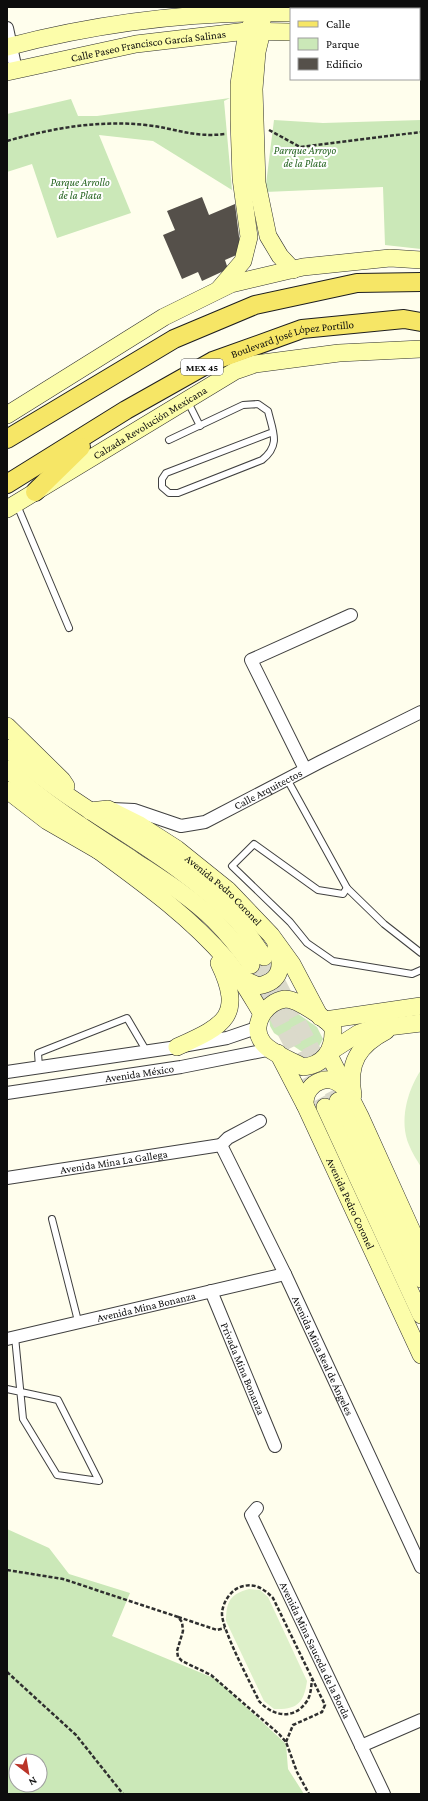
<svg xmlns="http://www.w3.org/2000/svg" width="428" height="1801" font-family="'Crimson Pro',serif">
  <style>
    .green { fill: #cbe8b8; fill-rule: evenodd }
    .pitch { fill: #ddf0c9 }
    .building { fill: #55504a }
    .lines { fill: none; stroke-linecap: round; stroke-linejoin: round }
    .secondary-tunnel { stroke: #dbdacb; stroke-width: 17; stroke-dasharray: 17 8; stroke-linecap: butt }
    .lane-casing { stroke: #404040; stroke-width: 8 }
    .street-casing { stroke: #404040; stroke-width: 14 }
    .secondary-casing { stroke: #2f2f2f; stroke-width: 18 }
    .primary-casing { stroke: #1e1e1e; stroke-width: 20 }
    .path { stroke: #2f2f2f; stroke-width: 2.5; stroke-dasharray: 4 2; stroke-linecap: butt }
    .lane { stroke: #fff; stroke-width: 6 }
    .street { stroke: #fff; stroke-width: 12 }
    .secondary { stroke: #fcfdaa; stroke-width: 17 }
    .primary { stroke: #f6e666; stroke-width: 18 }
    .labels { text-anchor: middle; dominant-baseline: central; stroke-width: 4; stroke-linejoin: round; paint-order: stroke }
    .shield { fill: #fff; stroke: #565656; stroke-width: 1 }
    .shield-label { font-size: 10px; font-weight: bold; fill: #0d0d0d }
    .street-label { font-size: 11px; fill: #0d0d0d; stroke: #fff }
    .park-label { font-size: 11px; font-style: italic; fill: #24631f; stroke: #fff }
  </style>
  <rect width="100%" height="100%" fill="#fffeed"/>
  <!-- green -->
  <g class="green">
    <path d="M230,98L224,101L232,190L153,141L99,135L131,213L57,238L32,164L7,172V114L71,99L78,116H97Z"/>
    <path d="M274,120L323,123L421,120V249L385,245L383,187L265,192Z"/>
    <path d="M278,1008H287L291,1009L317,1027L323,1039L317,1050L309,1053L301,1051L274,1033L270,1026L269,1018Z"/>
    <path d="M7,1529L49,1548L69,1574L130,1593L112,1636L216,1679L286,1744L288,1769L304,1794H7ZM16,1761H40V1785H16Z"/>
  </g>
  <!-- pitch -->
  <g class="pitch">
    <path d="M421,1070V1167C417,1160 412,1153 409,1145C399,1121 407,1091 421,1070Z"/>
    <path d="M249,1589L260,1590L268,1597L307,1681C304,1703 297,1710 274,1709L264,1701L226,1621C226,1602 230,1594 249,1589Z"/>
  </g>
  <!-- building -->
  <path class="building" d="M202,197L209,215L235,204L241,253L225,260L228,269L202,281L198,272L182,279L163,235L175,230L167,211Z"/>
  <g class="lines">
    <!-- secondary-tunnel -->
    <g class="secondary-tunnel">
      <path d="M264,957L338,1101"/>
      <path d="M251,965L325,1107"/>
    </g>
    <defs>
      <g id="lane">
        <path d="M187,400L200,426"/>
        <path d="M169,440L243,405L258,404L268,411C273,432 281,445 262,460L178,493H169L162,487V479L166,473L273,432"/>
        <path d="M17,505L69,628"/>
        <path d="M287,779L347,888L384,924L421,953"/>
        <path d="M347,888L343,894L318,890L254,844L232,866L290,922L307,943L333,961L412,974L421,970"/>
        <path d="M39,1067L38,1053L127,1018L147,1052"/>
        <path d="M52,1219L78,1321"/>
        <path d="M7,1389L58,1400L99,1481L57,1475L23,1419L15,1337"/>
      </g>
      <g id="street">
        <path d="M7,28L16,70"/>
        <path d="M305,769L251,660L351,615"/>
        <path id="s1" d="M112,809L134,810L181,826L205,822L320,762L421,712"/>
        <path d="M7,1072L177,1047L227,1038L259,1027"/>
        <path id="s2" d="M7,1093L181,1067L272,1049"/>
        <path id="s3" d="M221,1145L285,1274L421,1567"/>
        <path d="M221,1145L228,1138L260,1121"/>
        <path id="s4" d="M7,1178L221,1145"/>
        <path id="s5" d="M211,1291L275,1446"/>
        <path id="s6" d="M7,1339L285,1274"/>
        <path id="s7" d="M257,1508L251,1515L384,1794"/>
        <path d="M361,1746L421,1720"/>
      </g>
      <g id="secondary">
        <path d="M419,16H421"/>
        <path d="M262,21V31L257,52L254,89L257,183L268,236L280,256L293,270"/>
        <path d="M419,36H421"/>
        <path d="M7,47C99,23 196,11 291,13"/>
        <path id="s8" d="M7,72L136,44L247,31L291,32"/>
        <path d="M219,289L243,261L249,237L241,178L239,120V84L247,31L261,13"/>
        <path d="M7,415L164,317L231,284L303,267L390,258L421,260"/>
        <path id="s9" d="M7,509L235,371L255,364L339,353L421,349"/>
        <path d="M7,726L62,780L66,786"/>
        <path d="M7,748C77,813 168,849 235,918C246,930 254,943 264,957"/>
        <path d="M7,769C46,804 90,832 133,860C160,878 191,897 214,920C228,934 240,949 251,965"/>
        <path d="M7,790L47,821L99,851"/>
        <path id="s10" d="M90,811L108,809L138,824L177,849L228,890L271,935L292,964L320,1017"/>
        <path d="M92,843L99,851C144,884 190,917 227,960C240,976 251,996 262,1014"/>
        <path d="M240,974L245,980L258,986C281,982 284,966 276,946"/>
        <path d="M285,999C297,999 326,1018 333,1028C334,1049 325,1065 303,1067C291,1060 272,1054 263,1043C249,1025 266,1002 285,999Z"/>
        <path d="M325,1020L421,1006"/>
        <path d="M421,1023L371,1029L359,1033L328,1053L360,1116L421,1251"/>
        <path d="M177,1047C223,1026 245,1017 219,963"/>
        <path id="s11" d="M278,1053L305,1105L421,1355"/>
        <path d="M353,1095C347,1063 359,1045 386,1031"/>
        <path d="M338,1101L421,1279"/>
        <path d="M305,1105C304,1080 334,1070 347,1092"/>
        <path d="M325,1107L421,1315"/>
      </g>
      <g id="primary">
        <path d="M7,439L174,339L255,305L357,283L421,282"/>
        <path id="s12" d="M7,484L126,410L213,361L302,329L404,319L421,322"/>
        <path d="M35,492L81,447"/>
      </g>
    </defs>
    <!-- lane casing -->
    <use href="#lane" class="lane-casing"/>
    <!-- street casing -->
    <use href="#street" class="street-casing"/>
    <!-- secondary casing -->
    <use href="#secondary" class="secondary-casing"/>
    <!-- primary casing -->
    <use href="#primary" class="primary-casing"/>
    <!-- path -->
    <g class="path">
      <path d="M269,130L300,147L421,132"/>
      <path d="M7,141C53,128 98,120 146,125C174,128 194,138 225,134"/>
      <path d="M7,1570L63,1579L178,1617L182,1622L183,1631L177,1651L178,1657L182,1661L211,1675L279,1734L286,1742L297,1772L309,1794"/>
      <path d="M178,1617L217,1630L225,1628"/>
      <path d="M7,1672L76,1735L123,1794"/>
      <path d="M286,1742L293,1725L322,1712L325,1705L273,1598C265,1590 256,1583 244,1586C232,1588 223,1601 222,1613C221,1628 251,1684 259,1701C272,1716 294,1721 307,1701C311,1695 311,1687 312,1680"/>
    </g>
    <!-- lane -->
    <use href="#lane" class="lane"/>
    <!-- street -->
    <use href="#street" class="street"/>
    <!-- secondary -->
    <use href="#secondary" class="secondary"/>
    <!-- primary -->
    <use href="#primary" class="primary"/>
  </g>
  <g class="labels">
    <!-- shield labels -->
    <rect class="shield" x="181" y="359" width="42" height="16" rx="3"/>
    <g class="shield-label">
      <text x="202" y="367">MEX 45</text>
    </g>
    <!-- street labels -->
    <g class="street-label">
      <text stroke="none"><textPath href="#s8" startOffset="144">Calle Paseo Francisco García Salinas</textPath></text>
      <text stroke="none"><textPath href="#s12" startOffset="323">Boulevard José López Portillo</textPath></text>
      <text stroke="none"><textPath href="#s9" startOffset="167">Calzada Revolución Mexicana</textPath></text>
      <text stroke="none"><textPath href="#s1" startOffset="167">Calle Arquitectos</textPath></text>
      <text stroke="none"><textPath href="#s10" startOffset="160">Avenida Pedro Coronel</textPath></text>
      <text stroke="none"><textPath href="#s2" startOffset="134">Avenida México</textPath></text>
      <text stroke="none"><textPath href="#s4" startOffset="108">Avenida Mina La Gallega</textPath></text>
      <text stroke="none"><textPath href="#s11" startOffset="167">Avenida Pedro Coronel</textPath></text>
      <text stroke="none"><textPath href="#s6" startOffset="143">Avenida Mina Bonanza</textPath></text>
      <text stroke="none"><textPath href="#s3" startOffset="234">Avenida Mina Real de Ángeles</textPath></text>
      <text stroke="none"><textPath href="#s5" startOffset="84">Privada Mina Bonanza</textPath></text>
      <text stroke="none"><textPath href="#s7" startOffset="159">Avenida Mina Sauceda de la Borda</textPath></text>
    </g>
    <!-- park labels -->
    <g class="park-label">
      <text x="305" y="150">Parrque Arroyo<tspan x="305" dy="13">de la Plata</tspan></text>
      <text x="80" y="182">Parque Arrollo<tspan x="80" dy="13">de la Plata</tspan></text>
    </g>
  </g>
  <!-- border -->
  <rect width="428" height="1801" fill="none" stroke="#0d0d0d" stroke-width="16"/>
  <!-- legend -->
  <rect x="290" y="8" width="130" height="72" fill="#ffffff" stroke="#9e9e9e"/>
  <rect x="298" y="21" width="20" height="6" fill="#f6e666" stroke="#9e9e9e"/>
  <text x="326" y="28" font-size="12" fill="#0d0d0d">Calle</text>
  <rect x="298" y="38" width="20" height="12" fill="#cbe8b8" stroke="#9e9e9e"/>
  <text x="326" y="48" font-size="12" fill="#0d0d0d">Parque</text>
  <rect x="298" y="58" width="20" height="12" fill="#55504a" stroke="#9e9e9e"/>
  <text x="326" y="68" font-size="12" fill="#0d0d0d">Edificio</text>
  <!-- north arrow -->
  <g transform="translate(28 1773) rotate(149)"><circle r="19" fill="#ffffff" stroke="#9e9e9e"/>
  <path d="M0-3L7 15L0 10L-7 15Z" fill="#ba3428"/>
  <text y="-6" font-size="11" font-weight="bold" text-anchor="middle" fill="#0d0d0d">N</text>
  </g>
</svg>
